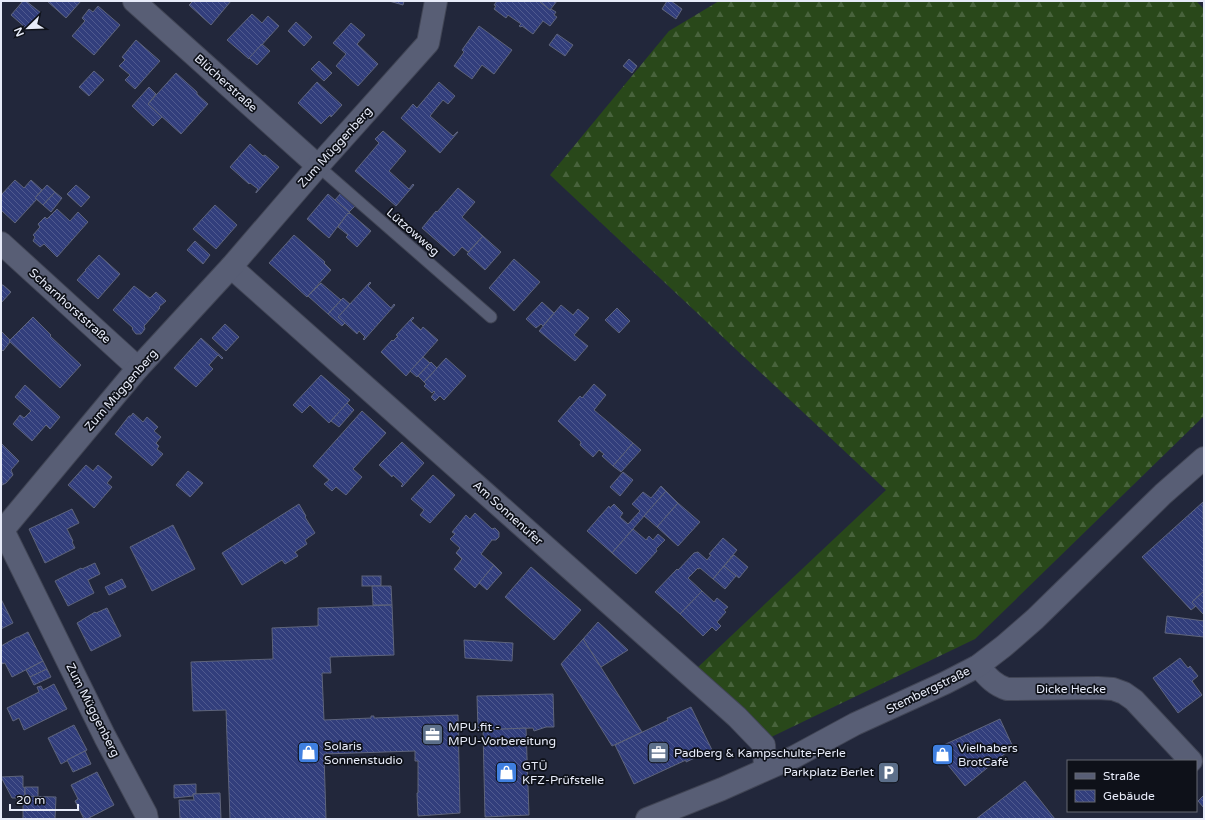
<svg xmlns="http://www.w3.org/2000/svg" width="1205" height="820" font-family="'Varela Round',sans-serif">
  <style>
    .forest { fill: url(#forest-firs) }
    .building { fill: url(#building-back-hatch); stroke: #5e647b }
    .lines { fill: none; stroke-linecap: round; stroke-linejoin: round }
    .lane-casing { stroke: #414555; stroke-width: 13 }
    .street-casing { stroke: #414555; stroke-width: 24 }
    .secondary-casing { stroke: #414555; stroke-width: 24 }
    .lane { stroke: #585e75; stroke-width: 11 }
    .street { stroke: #585e75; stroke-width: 22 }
    .secondary { stroke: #585e75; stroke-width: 22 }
    .labels { text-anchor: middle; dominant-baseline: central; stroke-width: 3.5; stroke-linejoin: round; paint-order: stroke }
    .street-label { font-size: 12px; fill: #e7ebf9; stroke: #0e1119 }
    .poi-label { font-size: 12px; fill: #e7ebf9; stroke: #0e1119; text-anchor: start }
  </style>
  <defs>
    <pattern id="forest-firs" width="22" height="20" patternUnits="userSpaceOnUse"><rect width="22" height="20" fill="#29481a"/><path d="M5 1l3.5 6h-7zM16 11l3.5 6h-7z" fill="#48633c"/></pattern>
    <pattern id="building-back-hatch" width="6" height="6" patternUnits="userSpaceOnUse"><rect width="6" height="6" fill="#323e7c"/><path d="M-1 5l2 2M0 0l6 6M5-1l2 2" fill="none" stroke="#505a8f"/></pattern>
  </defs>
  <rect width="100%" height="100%" fill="#22273b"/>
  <!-- forest -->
  <path class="forest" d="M719,1H1196L1204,9V416L975,639L765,740L696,669L886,490L550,175L669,31Z"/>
  <!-- building -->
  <g class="building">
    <path d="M23,1H26L41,13L27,29L11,15Z"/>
    <path d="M47,1H81L66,18Z"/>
    <path d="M193,1H231L211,25L189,5Z"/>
    <path d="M389,1H404L403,5Z"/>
    <path d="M497,1H539L550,10L551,9L556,12L554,15L557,17L550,26L543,21L533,34L522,26L521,27L519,26L521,24L508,15L506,18L494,9L496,6L494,5Z"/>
    <path d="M539,1H557L550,10Z"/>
    <path d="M667,1H671L682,9L676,19L662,9Z"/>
    <path d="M98,6L120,25L94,55L72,36L85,21L82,18L89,9L93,12Z"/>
    <path d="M252,14L262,23L268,16L279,26L249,59L227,40Z"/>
    <path d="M296,22L312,37L304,46L288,31Z"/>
    <path d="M351,23L365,35L357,44L378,64L358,86L336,66L346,54L333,43Z"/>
    <path d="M479,26L512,50L494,74L482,65L472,79L454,66L464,52L462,50Z"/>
    <path d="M557,34L573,45L565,56L549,45Z"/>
    <path d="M136,40L160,61L135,89L125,80L130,75L119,66L125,60L122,57Z"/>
    <path d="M262,44L270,51L257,65L249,58Z"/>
    <path d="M629,59L637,66L632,73L623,66Z"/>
    <path d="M319,61L332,73L324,81L311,69Z"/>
    <path d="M94,71L104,80L89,96L79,87Z"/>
    <path d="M176,73L197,92V94L208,104L181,134L148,104Z"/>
    <path d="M317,82L342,105L331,117L330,115L321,124L298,103Z"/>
    <path d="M439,82L455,96L448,104L443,100L430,116L453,136L457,132H458L440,153L401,118L413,104L417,108Z"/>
    <path d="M149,87L156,94L148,104L162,117L153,126L132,106Z"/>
    <path d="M383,131L406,151L389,171L409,189L413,184L414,185L396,206L355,171L379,143L375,139Z"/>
    <path d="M250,144L263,156L265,155L279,167L256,193V192L258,189L250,183L249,184L230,167Z"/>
    <path d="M15,180L24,188L31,180L42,190L35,198L37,199L15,223L1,210V195Z"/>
    <path d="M47,185L55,192L43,205L35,198Z"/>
    <path d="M76,185L90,197L81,207L67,194Z"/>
    <path d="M458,188L475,202L462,217L483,236L468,252L462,247L454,256L422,228L436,211L437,212Z"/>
    <path d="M55,192L62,198L51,212L43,205Z"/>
    <path d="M341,193L356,205L349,212L335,200Z"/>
    <path d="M328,194L350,213L349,214L348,213L329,238L307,219Z"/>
    <path d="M215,205L237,225L216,249L193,229Z"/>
    <path d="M57,209L70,221L78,212L88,222L57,257L44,244L40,247L33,241L35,237L33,235L40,227L38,224L45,217L47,219Z"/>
    <path d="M348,213L349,214L350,213L371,231L357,247L346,237L348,235L338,227Z"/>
    <path d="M294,235L325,262L324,263L331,270L307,297L269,263Z"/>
    <path d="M483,236L501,252L485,270L467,254Z"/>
    <path d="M195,241L210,255L203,264L187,250Z"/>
    <path d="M99,255L120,274L98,299L77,280L86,270H85Z"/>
    <path d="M514,259L540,282L514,311L489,288Z"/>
    <path d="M370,282L371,283L368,286L391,308L394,304L395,305L364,340L363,339L365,337L359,331L357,334L338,317Z"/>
    <path d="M321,283L341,300L328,314L308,296Z"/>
    <path d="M1,285H3L11,292L1,303Z"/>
    <path d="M134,286L150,298L156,292L166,301L159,307L160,308L144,326L145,329L141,334H136L132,329L133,328L113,310Z"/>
    <path d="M343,298L350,304L338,317L345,323L342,326L328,314Z"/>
    <path d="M542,302L554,313L543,326L541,324L536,328L526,319Z"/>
    <path d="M561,305L573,315L578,309L589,318L574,335L588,346L575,361L539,331Z"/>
    <path d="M617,308L630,321L619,333L605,320Z"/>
    <path d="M33,317L51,335L50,336L81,365L60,388L9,341Z"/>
    <path d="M413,317L414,318L411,321L421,330L423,327L438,340L406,376L381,352L392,340L393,341L398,336L396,335Z"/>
    <path d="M225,324L239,337L226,351L212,338Z"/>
    <path d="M1,331L10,340L9,341L10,342L3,351L1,349Z"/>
    <path d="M201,338L223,358L222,359L218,355L209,365L213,369L196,387L174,368Z"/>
    <path d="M423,357L430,363L417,377L410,371Z"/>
    <path d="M446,358L466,376L444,400L440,396L435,401L431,397L435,392L434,391L432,393L424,386L426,384L424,382Z"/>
    <path d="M431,362L437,368L424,382L418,376Z"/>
    <path d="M321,375L350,400L329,423L310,405L302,413L293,405Z"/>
    <path d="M594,384L606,395L594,410L633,443L613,466L602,456L604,454L599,450L593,457L580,445L581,442L558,421L580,396L582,398Z"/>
    <path d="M25,385L60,417L50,429L46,425L32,441L13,424L20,415L24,418L31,411L15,397Z"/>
    <path d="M347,403L354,410L339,427L331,421Z"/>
    <path d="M362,411L386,433L353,469L362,477L346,495L336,487L332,491L324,484L329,480L313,466Z"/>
    <path d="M133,413L143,422L147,417L158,427L154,431L161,437L156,443L159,446L157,449L163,454L152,466L115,434L129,416H131Z"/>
    <path d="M402,442L424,463L402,487L401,486L403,484L393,475L392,477L379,465Z"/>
    <path d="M1,443L19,461L11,470L13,475L6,483L2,485Z"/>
    <path d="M633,443L641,450L621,472L613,466Z"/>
    <path d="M86,465L93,471L98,465L112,477L107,483L112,487L94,508L68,485Z"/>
    <path d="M188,471L203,483L190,497L176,485Z"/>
    <path d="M623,472L633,480L620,496L610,487Z"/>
    <path d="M433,475L455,495L430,523L420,515L424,510L411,499Z"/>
    <path d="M661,486L666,491L612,553L587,531L609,506L610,508L614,504L623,513L620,517L628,524L640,511L632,504L643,492L651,498Z"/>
    <path d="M666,491L678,503L657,527L644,516Z"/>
    <path d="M1203,502L1204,591L1192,602L1196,606L1191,610L1142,557Z"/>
    <path d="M678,503L700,522L678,546L657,527Z"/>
    <path d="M299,504L306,516L305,517L315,533L305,540L307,544L295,552L298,556L285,564L282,560L242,585L222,553Z"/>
    <path d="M72,509L79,523L67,529L73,541L72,542L75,548L45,563L29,529Z"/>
    <path d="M475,513L492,529L495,528L499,532V537L496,540H492L481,554L494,565L475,588L454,569L462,559L456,553L460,548L450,539L455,534L452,532L466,515L470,519Z"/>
    <path d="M173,525L195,569L152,591L130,547Z"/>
    <path d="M633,529L646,540L649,536L653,540L658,534L665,540L656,549L657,551L636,574L612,553Z"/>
    <path d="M723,538L737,550L713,579L700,568L698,569V568L688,578L702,591L680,614L655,592L677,569L678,570L694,553L698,552L707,560L711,555L709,554Z"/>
    <path d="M734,555L748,567L739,578L724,566Z"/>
    <path d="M95,563L100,574L88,580L94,593L68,606L55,581L81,568L82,569Z"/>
    <path d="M494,565L502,573L487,590L479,583Z"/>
    <path d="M724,566L736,576L725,589L713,579Z"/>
    <path d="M531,567L581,610L554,640L505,597Z"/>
    <rect x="362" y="576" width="19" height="10"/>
    <path d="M122,579L126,587L109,595L105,587Z"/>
    <path d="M372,586H391L392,605H373Z"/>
    <path d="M702,591L714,602L717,598L728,607L724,610L726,612L717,622L721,626L716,631L712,627L703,636L680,614Z"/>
    <path d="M1204,591V615L1192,602Z"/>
    <path d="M1,599L13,623L1,629Z"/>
    <path d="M392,605L394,655L330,657L331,673H322L324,720L371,718V716H374V718L458,715L460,813L418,816L417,793H418V761H415V751L324,754L326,819H230L226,710L193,711L191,662L273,659L272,628L318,626V608Z"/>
    <path d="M107,608L121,636L91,651L77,623L95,612L96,613Z"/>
    <path d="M1167,616L1204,621V637L1165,633Z"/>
    <path d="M598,622L628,650L601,667L583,639Z"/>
    <path d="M28,632L43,661L12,677L5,663L1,664V646L17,637H18Z"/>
    <path d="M583,639L642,732L612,746L561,664Z"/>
    <path d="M464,640L513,643L512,661L465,658Z"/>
    <path d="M1180,658L1188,668L1190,666L1198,676L1192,681L1202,695L1178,713L1153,678Z"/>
    <path d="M43,661L47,669L30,677L26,670Z"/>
    <path d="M47,669L51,677L34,685L30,677Z"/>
    <path d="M54,684L67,709L24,730L19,718L13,721L7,708L39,692L37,687L41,686L43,690Z"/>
    <path d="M553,694L554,727H546L534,731L533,728L478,730L477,696Z"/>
    <path d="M691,707L712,750L686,762V760L634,784L615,745L668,720L667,718Z"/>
    <path d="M1000,719L1013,747L965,786L935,749Z"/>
    <path d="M74,725L87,750L61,764L48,738Z"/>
    <path d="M526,728L529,815L485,817L483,730Z"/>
    <path d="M85,751L91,764L73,772L67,760Z"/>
    <path d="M97,772L114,805L87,819H84L75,801L78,799L71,785Z"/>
    <path d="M23,776V787L25,788V797L23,796V798H12L1,777Z"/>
    <path d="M1025,781L1055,819H976Z"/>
    <path d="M196,784V794H193V796L174,798V785Z"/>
    <rect x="25" y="787" width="13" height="10"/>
    <path d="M220,793L221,819H180L179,800H194L193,794Z"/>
    <path d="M1204,795V808L1198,801Z"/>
    <path d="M23,796L56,797L55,819H23Z"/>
  </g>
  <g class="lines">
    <defs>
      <path id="lane" d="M318,166L491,317"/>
      <g id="street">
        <path d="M134,1L318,166"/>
        <path d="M1,243L138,368"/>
        <path d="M231,267L737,717L764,745L765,769"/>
        <path d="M978,666C987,676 994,685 1007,689L1098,688L1113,689L1124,693L1134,700L1191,761"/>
        <path d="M147,819L146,814L105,737L3,530L138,368L231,267L318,166L428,43L436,1"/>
      </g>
      <path id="secondary" d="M647,819L722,789L794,757L855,724L945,683L978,666L1004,646L1035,619L1163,494L1204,458"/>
    </defs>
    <!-- lane casing -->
    <use href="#lane" class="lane-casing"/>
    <!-- street casing -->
    <use href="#street" class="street-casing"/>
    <!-- secondary casing -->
    <use href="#secondary" class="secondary-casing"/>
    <!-- lane -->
    <use href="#lane" class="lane"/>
    <!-- street -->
    <use href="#street" class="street"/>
    <!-- secondary -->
    <use href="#secondary" class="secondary"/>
  </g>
  <!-- icons -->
  <defs>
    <symbol id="office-square" viewBox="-11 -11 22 22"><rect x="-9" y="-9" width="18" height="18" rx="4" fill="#5c6f8a" stroke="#0e1119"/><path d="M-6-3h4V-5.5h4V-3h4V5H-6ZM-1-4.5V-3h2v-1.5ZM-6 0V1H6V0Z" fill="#fff"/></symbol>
    <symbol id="shop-square" viewBox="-11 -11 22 22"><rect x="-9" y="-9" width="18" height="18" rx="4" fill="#3f7fe0" stroke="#0e1119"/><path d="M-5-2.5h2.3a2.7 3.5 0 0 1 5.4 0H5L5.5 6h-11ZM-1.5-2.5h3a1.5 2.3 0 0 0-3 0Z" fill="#fff"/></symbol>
    <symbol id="parking-square" viewBox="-11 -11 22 22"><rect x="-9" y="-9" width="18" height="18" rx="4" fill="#5c6f8a" stroke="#0e1119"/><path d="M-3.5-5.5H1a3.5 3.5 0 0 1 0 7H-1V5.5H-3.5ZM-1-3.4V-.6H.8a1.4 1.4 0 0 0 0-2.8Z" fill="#fff"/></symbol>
  </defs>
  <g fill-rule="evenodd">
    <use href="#office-square" x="420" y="722" width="25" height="25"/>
    <use href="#shop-square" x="296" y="740" width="25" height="25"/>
    <use href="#office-square" x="646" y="740" width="25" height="25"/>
    <use href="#shop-square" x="930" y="742" width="25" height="25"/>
    <use href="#parking-square" x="876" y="760" width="25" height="25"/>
    <use href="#shop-square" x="494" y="760" width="25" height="25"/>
  </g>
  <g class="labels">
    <!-- street labels -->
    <g class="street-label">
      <text transform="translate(226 83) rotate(42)">Blücherstraße</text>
      <text transform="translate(335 147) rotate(-48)">Zum Müggenberg</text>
      <text transform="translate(413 232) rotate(41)">Lützowweg</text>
      <text transform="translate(70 306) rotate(42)">Scharnhorststraße</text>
      <text transform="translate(121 390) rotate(-49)">Zum Müggenberg</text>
      <text transform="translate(508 513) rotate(42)">Am Sonnenufer</text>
      <text x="1071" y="689">Dicke Hecke</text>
      <text transform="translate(928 690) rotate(-26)">Stembergstraße</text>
      <text transform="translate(93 710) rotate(63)">Zum Müggenberg</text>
    </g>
    <!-- poi labels -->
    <g class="poi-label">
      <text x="448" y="727">MPU.fit -<tspan x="448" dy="14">MPU-Vorbereitung</tspan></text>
      <text x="324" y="746">Solaris<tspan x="324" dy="14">Sonnenstudio</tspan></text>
      <text x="958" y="748">Vielhabers<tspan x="958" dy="14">BrotCafé</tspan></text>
      <text x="674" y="753">Padberg &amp; Kampschulte-Perle</text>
      <text x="522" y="766">GTÜ<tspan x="522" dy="14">KFZ-Prüfstelle</tspan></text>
      <text x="874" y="772" text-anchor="end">Parkplatz Berlet</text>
    </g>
  </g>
  <!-- border -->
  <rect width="1205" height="820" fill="none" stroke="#e7ebf9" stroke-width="4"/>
  <!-- legend -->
  <rect x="1067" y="760" width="130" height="52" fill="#0e1119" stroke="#656873"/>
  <rect x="1075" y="773" width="20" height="6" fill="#585e75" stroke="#656873"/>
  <text x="1103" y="780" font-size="12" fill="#e7ebf9">Straße</text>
  <rect x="1075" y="790" width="20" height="12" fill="url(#building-back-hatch)" stroke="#656873"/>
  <text x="1103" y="800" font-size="12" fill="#e7ebf9">Gebäude</text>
  <!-- north arrow -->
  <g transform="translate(28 28) rotate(247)" stroke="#0e1119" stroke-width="3" paint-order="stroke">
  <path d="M0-3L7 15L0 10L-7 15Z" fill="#e7ebf9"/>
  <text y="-6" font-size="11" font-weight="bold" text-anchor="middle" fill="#e7ebf9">N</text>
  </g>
  <!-- scale -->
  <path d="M10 804v6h68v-6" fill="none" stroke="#e7ebf9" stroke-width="2"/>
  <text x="16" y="804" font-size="12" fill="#e7ebf9" stroke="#0e1119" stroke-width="3" paint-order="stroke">20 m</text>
</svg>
